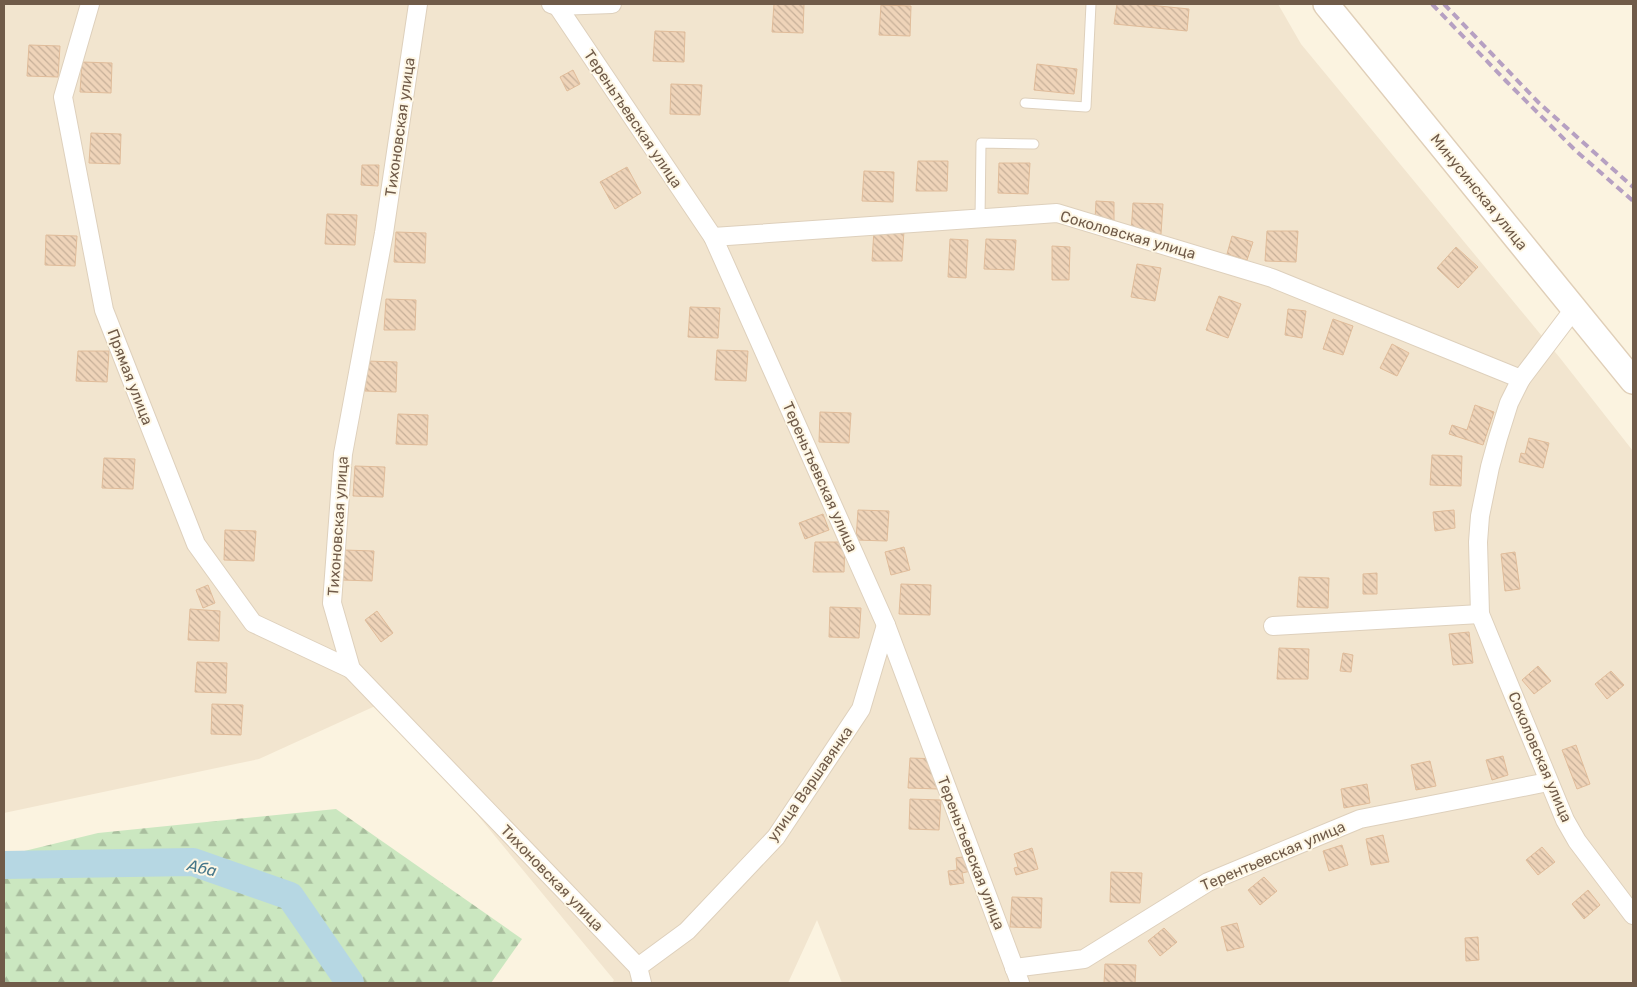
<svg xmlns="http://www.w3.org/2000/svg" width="1637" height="987" font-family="Rubik,sans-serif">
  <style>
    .residential { fill: #f2e5cf }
    .forest { fill: url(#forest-firs) }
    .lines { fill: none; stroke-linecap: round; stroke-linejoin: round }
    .river { stroke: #b6d7e3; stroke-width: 28 }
    .building { fill: url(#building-back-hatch); stroke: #e0bc9a }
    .service-casing { stroke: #ded0bc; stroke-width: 11 }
    .minor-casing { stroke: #ded0bc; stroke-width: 20 }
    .secondary-casing { stroke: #e0cfb8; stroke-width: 28 }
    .service { stroke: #fff; stroke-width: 9 }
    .minor { stroke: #fff; stroke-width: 18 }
    .secondary { stroke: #fff; stroke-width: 25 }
    .rail { stroke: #b6a0c2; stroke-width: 4; stroke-dasharray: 8 5; stroke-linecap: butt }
    .labels { text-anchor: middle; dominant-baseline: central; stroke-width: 4; stroke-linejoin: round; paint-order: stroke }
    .street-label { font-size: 15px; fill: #705b49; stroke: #fef7e5 }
    .water-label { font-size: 16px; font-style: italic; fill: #47778a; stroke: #fef7e5 }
  </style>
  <defs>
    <pattern id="forest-firs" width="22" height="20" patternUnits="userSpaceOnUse" patternTransform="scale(1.25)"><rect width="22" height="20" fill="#cbe7c0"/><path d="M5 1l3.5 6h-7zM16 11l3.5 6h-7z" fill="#a9be9e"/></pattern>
    <pattern id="building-back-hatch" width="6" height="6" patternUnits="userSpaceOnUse" patternTransform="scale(1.25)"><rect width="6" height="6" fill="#efd4b9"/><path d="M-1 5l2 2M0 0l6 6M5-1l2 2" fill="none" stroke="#c6af98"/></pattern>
  </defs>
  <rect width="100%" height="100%" fill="#fbf3e0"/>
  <!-- residential -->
  <path class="residential" d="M4,4H1278L1301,44L1560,358L1633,451V983H842L817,920L788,983H612L614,980L384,702L259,759L4,813Z"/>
  <!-- forest -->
  <path class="forest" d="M336,809L522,939L491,983H4V856L98,833Z"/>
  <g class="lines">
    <!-- river -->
    <path class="river" d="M4,865L193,862L290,896L350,983"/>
  </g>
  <!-- building -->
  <g class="building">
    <path d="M774,4H804L803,33L772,32Z"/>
    <path d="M1117,4H1139L1189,9L1187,31L1114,24Z"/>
    <path d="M881,5L911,6L910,36L879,35Z"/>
    <path d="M655,31L685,32L684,62L653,61Z"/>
    <path d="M29,45L60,46L58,77L27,76Z"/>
    <path d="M82,62L112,63L111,93L80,92Z"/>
    <path d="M1037,64L1077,69L1074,94L1034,90Z"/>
    <path d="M573,70L580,84L567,91L560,77Z"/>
    <path d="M671,84L702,85L700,115L670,114Z"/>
    <path d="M91,133L121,134L120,164L89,163Z"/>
    <path d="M918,161H948L947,191H916Z"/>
    <path d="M999,163H1030L1028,194L998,193Z"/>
    <path d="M362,165H379L378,186L361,185Z"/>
    <path d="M627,167L641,193L615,209L600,182Z"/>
    <path d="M864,171L894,172L893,202L862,201Z"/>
    <path d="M1096,201L1114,202V221L1095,220Z"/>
    <path d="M1133,203L1163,204L1161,234L1131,233Z"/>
    <path d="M327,214L357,215L355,245L325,244Z"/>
    <path d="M874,230L904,231L902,261H872Z"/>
    <path d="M1267,231H1298L1296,262L1265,261Z"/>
    <path d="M396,232L426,233L425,263L394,262Z"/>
    <path d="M46,235L77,236L75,266L45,265Z"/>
    <path d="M1232,236L1253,242L1247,260L1227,254Z"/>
    <path d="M950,239L968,240L966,278L948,277Z"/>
    <path d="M986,239L1016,240L1014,270L984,269Z"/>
    <path d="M1052,246L1070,247L1069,280H1052Z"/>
    <path d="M1456,247L1478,267L1458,288L1437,268Z"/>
    <path d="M1137,264L1161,268L1155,301L1131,297Z"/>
    <path d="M1219,296L1241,304L1228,338L1206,330Z"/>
    <path d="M386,299L416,300L415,330H384Z"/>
    <path d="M690,307L720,308L718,338L688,337Z"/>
    <path d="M1288,309L1306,311L1302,338L1285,335Z"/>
    <path d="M1333,319L1353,326L1343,355L1323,349Z"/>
    <path d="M1392,344L1409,353L1397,376L1380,368Z"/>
    <path d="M717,350L748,351L746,381L715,380Z"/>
    <path d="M78,351H109L107,382L76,381Z"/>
    <path d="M367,361L397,362L396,392L365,391Z"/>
    <path d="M1475,405L1494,412L1483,445L1449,434L1452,425L1467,430Z"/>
    <path d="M820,412L851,413L849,443L819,442Z"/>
    <path d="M398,414L428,415L427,445L396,444Z"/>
    <path d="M1529,438L1549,443L1543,468L1519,462L1521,453L1525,454Z"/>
    <path d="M1432,455L1462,456L1461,486L1430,485Z"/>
    <path d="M104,458L135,459L133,489L102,488Z"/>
    <path d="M355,466L385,467L383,497L353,496Z"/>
    <path d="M858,510L889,511L887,541L856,540Z"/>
    <path d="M1454,510L1455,528L1435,531L1433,512Z"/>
    <path d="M823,514L829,530L805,539L799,523Z"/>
    <path d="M225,530L256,531L254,561L224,560Z"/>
    <path d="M815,542H845L844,572H813Z"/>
    <path d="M904,547L910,570L891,575L885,552Z"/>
    <path d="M344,550L374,551L372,581L342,580Z"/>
    <path d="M1515,552L1520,589L1505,591L1501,554Z"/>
    <path d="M1377,573V594H1363V574Z"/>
    <path d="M1299,577L1329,578L1328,608L1297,607Z"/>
    <path d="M901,584L931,585L930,615L899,614Z"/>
    <path d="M208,585L215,603L203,608L196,590Z"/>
    <path d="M830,607L861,608L859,638L829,637Z"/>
    <path d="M190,609L220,611L219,641L188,640Z"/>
    <path d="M377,611L393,633L381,642L365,620Z"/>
    <path d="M1469,632L1473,663L1453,665L1449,634Z"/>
    <path d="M1279,648L1309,649L1308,679H1277Z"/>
    <path d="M1343,653L1353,655L1351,672L1340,671Z"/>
    <path d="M197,662L227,663L226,693L195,692Z"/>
    <path d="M1538,666L1551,681L1534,694L1522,680Z"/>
    <path d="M1611,671L1624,685L1607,699L1595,684Z"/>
    <path d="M212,704L243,705L241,735L211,734Z"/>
    <path d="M1576,745L1590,784L1577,789L1562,750Z"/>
    <path d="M1503,756L1508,775L1492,780L1486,760Z"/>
    <path d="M910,758L940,759L939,789L908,788Z"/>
    <path d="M1430,761L1436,786L1416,790L1411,765Z"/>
    <path d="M1367,784L1370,803L1344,808L1341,789Z"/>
    <path d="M910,799L941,800L939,830L909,829Z"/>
    <path d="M1383,835L1389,862L1371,865L1366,839Z"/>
    <path d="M1342,845L1348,865L1329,871L1323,851Z"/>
    <path d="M1542,847L1555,862L1538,875L1526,860Z"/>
    <path d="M1032,848L1038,869L1016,875L1014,868L1018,867L1014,854Z"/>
    <path d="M969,856L971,871L962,873L964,883L950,885L948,871L957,870L956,858Z"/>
    <path d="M1111,872L1142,873L1140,903L1110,902Z"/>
    <path d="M1264,877L1277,891L1260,905L1248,890Z"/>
    <path d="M1588,890L1600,905L1584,919L1572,904Z"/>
    <path d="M1012,897L1042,898L1041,928L1010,927Z"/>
    <path d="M1237,923L1244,947L1227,951L1221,927Z"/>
    <path d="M1164,928L1177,942L1160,956L1148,941Z"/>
    <path d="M1478,937L1479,960L1466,961L1465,938Z"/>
    <path d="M1105,964L1136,965L1135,983H1104Z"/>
  </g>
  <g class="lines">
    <defs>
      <g id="service">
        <path d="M1025,103L1086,107L1091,4"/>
        <path d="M980,219L981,143L1034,144"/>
      </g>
      <g id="minor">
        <path d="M90,4L63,97L104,310L196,544L253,623L351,669"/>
        <path d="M418,4L384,233L343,454L332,603L351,669L638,967"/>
        <path d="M551,4L557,6L612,4"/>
        <path d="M556,4L713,237L886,625L1020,983"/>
        <path d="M713,237L1057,213L1272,278L1521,379L1574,309"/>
        <path d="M1521,379L1509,403L1498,438L1490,467L1480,516L1478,542L1480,614L1565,820L1577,841L1633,915"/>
        <path d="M1273,626L1480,614"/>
        <path d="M1014,968L1084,959L1208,882L1360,819L1548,782"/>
        <path d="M642,983L638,967L687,931L776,837L861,709L886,625"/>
      </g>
      <path id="secondary" d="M1326,4L1633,381"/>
    </defs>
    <!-- service casing -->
    <use href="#service" class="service-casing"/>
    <!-- minor casing -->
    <use href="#minor" class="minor-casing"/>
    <!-- secondary casing -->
    <use href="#secondary" class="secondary-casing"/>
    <!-- service -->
    <use href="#service" class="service"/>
    <!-- minor -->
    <use href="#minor" class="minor"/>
    <!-- secondary -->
    <use href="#secondary" class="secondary"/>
    <!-- rail -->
    <g class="rail">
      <path d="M1432,4L1506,81L1575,150L1633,201"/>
      <path d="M1444,4L1539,103L1633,187"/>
    </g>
  </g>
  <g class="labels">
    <!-- street labels -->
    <g class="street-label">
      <text transform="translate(633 119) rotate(56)">Тереньтьевская улица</text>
      <text transform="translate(400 127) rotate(-82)">Тихоновская улица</text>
      <text transform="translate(1479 192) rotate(51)">Минусинская улица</text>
      <text transform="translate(1128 235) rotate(16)">Соколовская улица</text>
      <text transform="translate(130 377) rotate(69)">Прямая улица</text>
      <text transform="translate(820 477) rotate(66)">Тереньтьевская улица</text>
      <text transform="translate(338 526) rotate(-86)">Тихоновская улица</text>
      <text transform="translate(1540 757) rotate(67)">Соколовская улица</text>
      <text transform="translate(810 784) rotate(-55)">улица Варшавянка</text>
      <text transform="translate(971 853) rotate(69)">Тереньтьевская улица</text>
      <text transform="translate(1273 856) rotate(-23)">Терентьевская улица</text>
      <text transform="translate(552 878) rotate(46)">Тихоновская улица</text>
    </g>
    <!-- water labels -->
    <g class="water-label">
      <text transform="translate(202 868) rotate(13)">Аба</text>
    </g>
  </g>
  <!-- border -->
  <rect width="1637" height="987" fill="none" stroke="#705b49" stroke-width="10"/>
</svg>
